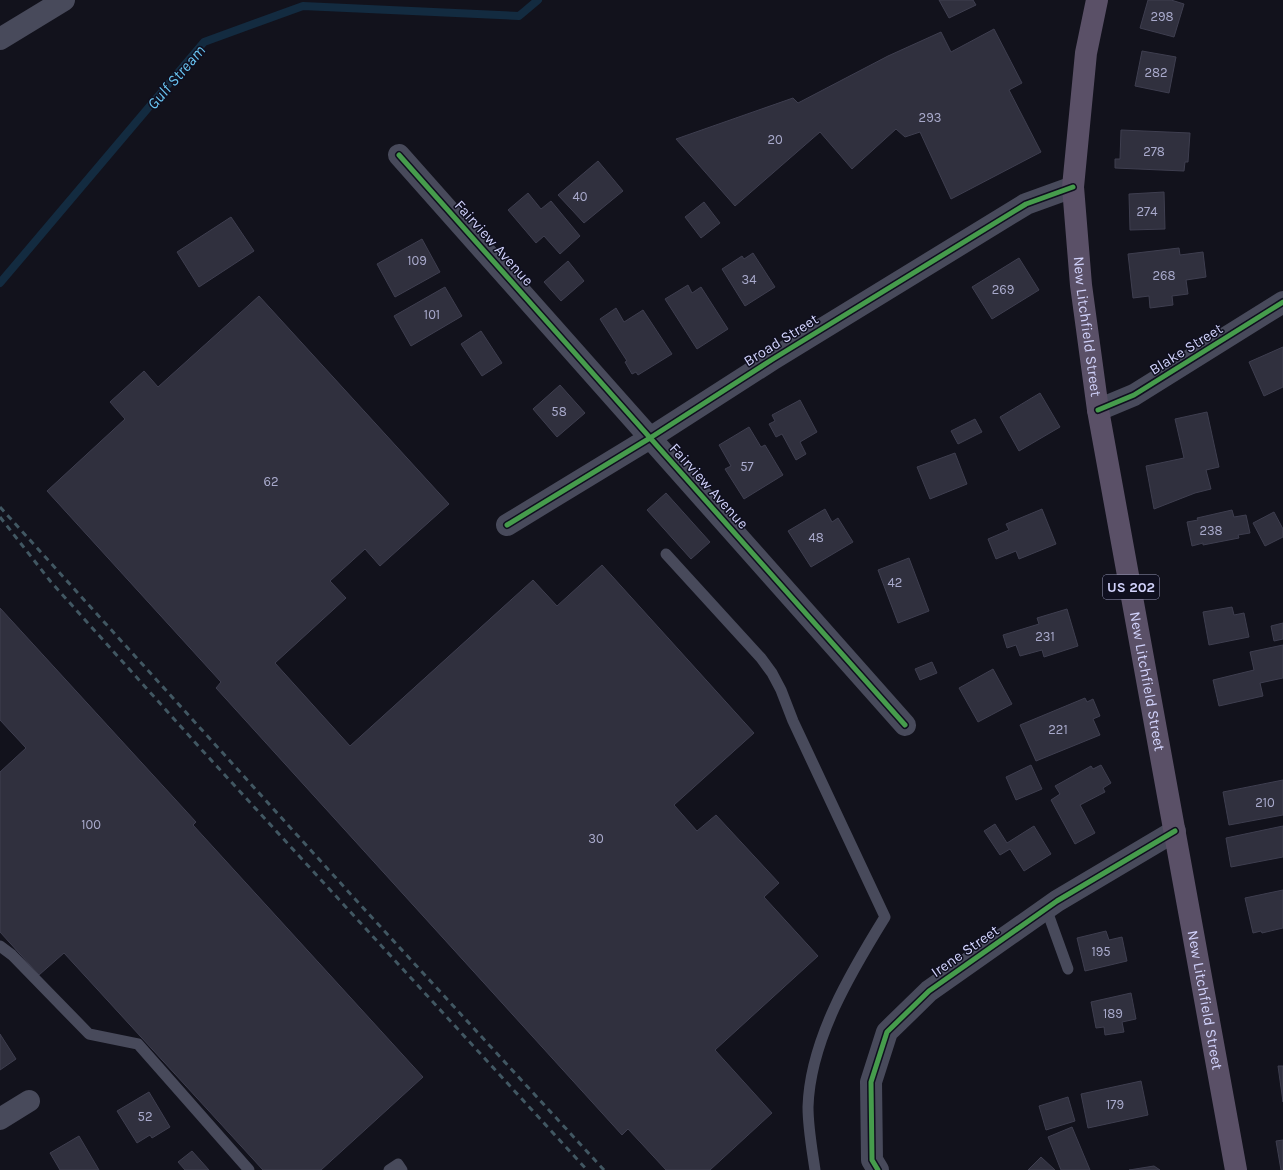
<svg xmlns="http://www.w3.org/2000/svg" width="1283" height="1170" font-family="Karla,sans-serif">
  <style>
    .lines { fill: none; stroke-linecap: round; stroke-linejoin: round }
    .stream { stroke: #132b40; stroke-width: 8 }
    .building { fill: #30303e; stroke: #3e3e4f }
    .service { stroke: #484a5b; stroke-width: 11 }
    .minor { stroke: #484a5b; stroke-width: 22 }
    .trunk { stroke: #5a5067; stroke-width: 22 }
    .rail { stroke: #415762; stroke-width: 3; stroke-dasharray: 6 5; stroke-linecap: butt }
    .cycleway-casing { stroke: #0f0f1f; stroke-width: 8 }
    .cycleway { stroke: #469c4c; stroke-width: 5 }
    .labels { text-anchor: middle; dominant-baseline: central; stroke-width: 3; stroke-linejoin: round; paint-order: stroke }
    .number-label { font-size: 13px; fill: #a9aacc }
    .shield { fill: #0f0f1f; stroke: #9798b9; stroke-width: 1 }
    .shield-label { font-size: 14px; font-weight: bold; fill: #d1d2fb }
    .street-label { font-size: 15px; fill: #d1d2fb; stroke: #0f0f1f }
    .water-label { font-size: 16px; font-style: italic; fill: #69c4f1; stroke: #0f0f1f }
  </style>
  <rect width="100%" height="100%" fill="#12121c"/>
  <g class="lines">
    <!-- stream -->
    <path class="stream" d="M0,283L204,42L303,6L519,16L538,0"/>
  </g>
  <!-- building -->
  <g class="building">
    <path d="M939,0H973L976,5L949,18Z"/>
    <path d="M1148,0H1171L1184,4L1174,37L1140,28Z"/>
    <path d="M994,29L1022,83L1009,90L1041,152L951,199L920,132L905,137L896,129L852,169L820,132L735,206L676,139L793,98L798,103L888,56L941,32L951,52Z"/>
    <path d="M1142,51L1176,57L1169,93L1135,86Z"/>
    <path d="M1121,130L1190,133L1188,162H1185L1184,171L1115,168V159H1120Z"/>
    <path d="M598,161L623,191L584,223L558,195Z"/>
    <path d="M1164,192L1165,229L1130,230L1129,194Z"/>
    <path d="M528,193L541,209L551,201L580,236L560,254L544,236L536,243L508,210Z"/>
    <path d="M704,202L720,223L701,238L685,217Z"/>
    <path d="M231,217L254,251L199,287L177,252Z"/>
    <path d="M422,239L440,272L395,297L377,264Z"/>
    <path d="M1179,248L1180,255L1203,252L1206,277L1186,280L1188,294L1172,296L1173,305L1150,308L1149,296L1133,298L1128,254Z"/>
    <path d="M753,253L775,287L745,306L722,269L742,256L744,259Z"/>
    <path d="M1019,258L1039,290L992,319L972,287Z"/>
    <path d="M568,261L584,281L561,301L544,282Z"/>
    <path d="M688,285L692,293L701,287L728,329L697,349L665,299Z"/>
    <path d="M445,287L462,316L411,346L394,316Z"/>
    <path d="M259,296L449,504L380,566L365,549L330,581L346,598L275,663L350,746L533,580L557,606L602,565L754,733L674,805L697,831L716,815L779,883L764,897L818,956L715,1050L772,1113L710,1170H666L628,1129L622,1135L216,688L221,682L47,491L125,419L110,402L144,371L158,387Z"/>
    <path d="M616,308L624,322L643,310L672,354L638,375L636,372L632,374L625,362L627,361L600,319Z"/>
    <path d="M481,331L502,363L482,376L461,344Z"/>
    <path d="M1283,347V387L1264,396L1249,362Z"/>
    <path d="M560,385L585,413L557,437L533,409Z"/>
    <path d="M1040,393L1060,427L1019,451L1000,417Z"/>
    <path d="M800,400L817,432L800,442L806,454L796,460L782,434L776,437L769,424L775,421L772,415Z"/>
    <path d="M1207,412L1219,467L1206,470L1211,489L1195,493L1154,509L1146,466L1184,458L1175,419Z"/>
    <path d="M975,419L982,432L958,444L951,431Z"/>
    <path d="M749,427L761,447L765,445L783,475L744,499L725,469L731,466L719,445Z"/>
    <path d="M955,453L967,484L930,499L917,467Z"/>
    <path d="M666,493L710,542L691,559L647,510Z"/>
    <path d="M825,509L832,522L838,518L853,542L811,567L788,531Z"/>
    <path d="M1042,509L1056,544L1019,559L1016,551L996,559L988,539L1009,530L1006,524Z"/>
    <path d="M1232,510L1234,517L1246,515L1250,533L1238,535L1239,538L1203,545V543L1192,546L1187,522L1198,520L1197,518Z"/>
    <path d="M1274,512L1283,529V537L1265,546L1253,523Z"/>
    <path d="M909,558L929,611L898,623L878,570Z"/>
    <path d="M1232,607L1234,615L1244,613L1249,637L1209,645L1203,612Z"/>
    <path d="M0,608L196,822L193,825L423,1077L321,1170H263L64,953L39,975L0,932V772L26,748L0,720Z"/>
    <path d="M1067,609L1078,646L1044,657L1042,650L1020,656L1016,645L1007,648L1003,635L1039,624L1037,618Z"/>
    <path d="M1283,623V639L1274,641L1271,626Z"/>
    <path d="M1283,645V678L1260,683L1263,696L1219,706L1213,680L1254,670L1250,652Z"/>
    <path d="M932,662L937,673L920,680L915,669Z"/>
    <path d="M993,669L1012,704L978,722L959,688Z"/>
    <path d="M1085,698L1087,702L1093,699L1100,716L1093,719L1100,735L1036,761L1020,725Z"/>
    <path d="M1031,765L1042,789L1016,800L1006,777Z"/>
    <path d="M1101,765L1111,783L1103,788L1105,792L1080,805L1095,833L1075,844L1051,800L1060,794L1055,786L1091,766L1093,769Z"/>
    <path d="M1283,780V815L1229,825L1223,792Z"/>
    <path d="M995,824L1007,843L1034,826L1051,854L1024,871L1010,849L1000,855L984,831Z"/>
    <path d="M1283,826V857L1231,867L1226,838Z"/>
    <path d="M1283,890V928L1262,933L1261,931L1253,933L1245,898Z"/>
    <path d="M1106,931L1109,940L1122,937L1127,961L1085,971L1077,938Z"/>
    <path d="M1131,993L1136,1019L1122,1022L1124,1032L1105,1035L1104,1027L1096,1028L1091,1002Z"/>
    <path d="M0,1034L16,1059L0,1070Z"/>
    <path d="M1278,1066H1283V1102Z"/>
    <path d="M1141,1081L1148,1115L1088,1128L1081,1094Z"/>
    <path d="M149,1092L170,1127L152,1138L150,1135L137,1143L117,1111Z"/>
    <path d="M1068,1097L1075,1121L1046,1130L1039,1106Z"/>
    <path d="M1072,1127L1090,1170H1061L1048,1137Z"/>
    <path d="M79,1136L99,1170H60L50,1153Z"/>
    <path d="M1283,1140V1170H1281L1276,1141Z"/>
    <path d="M192,1151L209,1170H185L178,1162Z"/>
    <path d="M1041,1157L1055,1170H1028Z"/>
    <path d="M1154,1166L1160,1170H1129Z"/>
  </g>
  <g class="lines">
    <!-- service -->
    <g class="service">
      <path d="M666,554L761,658L772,673L781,690L793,721L885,917C851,972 810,1040 808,1107C808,1128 812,1149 815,1170"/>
      <path d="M1046,908L1068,969"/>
      <path d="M0,946L12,955L89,1034L138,1044L249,1170"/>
      <path d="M389,1170L398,1164L402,1170"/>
    </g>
    <!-- minor -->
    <g class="minor">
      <path d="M0,39L64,0"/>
      <path d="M399,155L905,725"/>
      <path d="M1098,410L1134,395L1283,302"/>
      <path d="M507,525L650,438L773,359L1026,204L1073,187"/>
      <path d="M0,1119L29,1101"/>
      <path d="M878,1170L872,1160L871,1082L887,1032L929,991L1057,901L1175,831"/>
    </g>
    <!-- trunk -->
    <path class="trunk" id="s1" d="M1097,0L1086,53L1073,187L1081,285L1098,410L1236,1170"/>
    <!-- rail -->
    <g class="rail">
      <path d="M0,507L355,899L604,1170"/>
      <path d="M0,517L51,582L201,749L587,1170"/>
    </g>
    <defs>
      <g id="cycleway">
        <path d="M399,155L905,725"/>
        <path d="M1098,410L1134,395L1283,302"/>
        <path d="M507,525L650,438L773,359L1026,204L1073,187"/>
        <path d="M878,1170L872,1160L871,1082L887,1032L929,991L1057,901L1175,831"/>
      </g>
    </defs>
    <!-- cycleway casing -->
    <use href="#cycleway" class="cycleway-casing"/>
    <!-- cycleway -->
    <use href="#cycleway" class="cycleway"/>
  </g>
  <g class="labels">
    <!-- number labels -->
    <g class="number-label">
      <text x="1162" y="16">298</text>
      <text x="1156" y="72">282</text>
      <text x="930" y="117">293</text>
      <text x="775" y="139">20</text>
      <text x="1154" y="151">278</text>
      <text x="580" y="196">40</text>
      <text x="1147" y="211">274</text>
      <text x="417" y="260">109</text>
      <text x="1164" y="275">268</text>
      <text x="749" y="279">34</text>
      <text x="1003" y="289">269</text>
      <text x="432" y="314">101</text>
      <text x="559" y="411">58</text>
      <text x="747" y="466">57</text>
      <text x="271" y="481">62</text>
      <text x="1211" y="530">238</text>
      <text x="816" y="537">48</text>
      <text x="895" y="582">42</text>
      <text x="1045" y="636">231</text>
      <text x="1058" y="729">221</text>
      <text x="1265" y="802">210</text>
      <text x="91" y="824">100</text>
      <text x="596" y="838">30</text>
      <text x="1101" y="951">195</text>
      <text x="1113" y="1013">189</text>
      <text x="1115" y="1104">179</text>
      <text x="145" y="1116">52</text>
    </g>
    <!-- shield labels -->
    <rect class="shield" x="1103" y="575" width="56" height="24" rx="3"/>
    <g class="shield-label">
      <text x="1131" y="587">US 202</text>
    </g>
    <!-- street labels -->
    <g class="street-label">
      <text transform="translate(494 243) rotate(48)">Fairview Avenue</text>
      <text stroke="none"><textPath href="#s1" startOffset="329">New Litchfield Street</textPath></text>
      <text transform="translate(781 340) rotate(-32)">Broad Street</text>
      <text transform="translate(1186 349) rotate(-32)">Blake Street</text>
      <text transform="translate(709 486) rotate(48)">Fairview Avenue</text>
      <text stroke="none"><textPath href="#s1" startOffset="689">New Litchfield Street</textPath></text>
      <text transform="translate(965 951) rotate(-35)">Irene Street</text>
      <text stroke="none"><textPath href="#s1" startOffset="1013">New Litchfield Street</textPath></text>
    </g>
    <!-- water labels -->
    <g class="water-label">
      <text transform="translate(176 77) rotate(-49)">Gulf Stream</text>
    </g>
  </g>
</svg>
